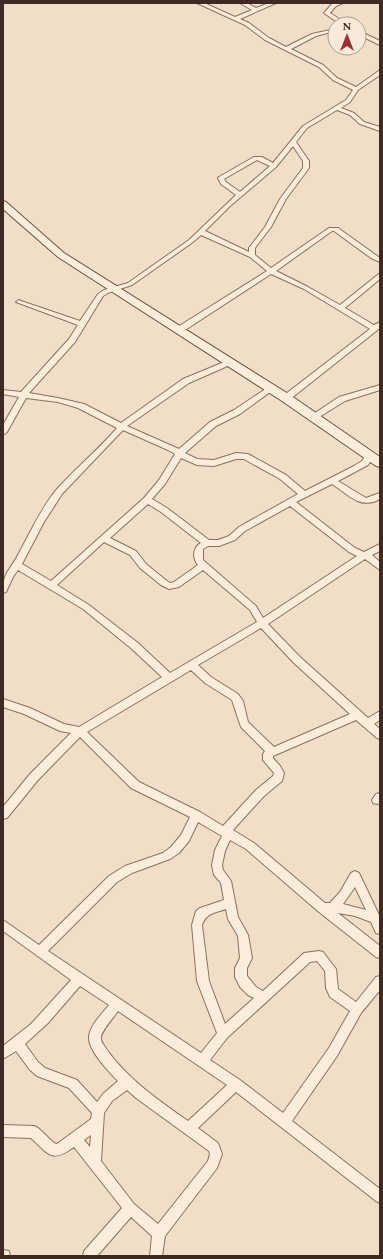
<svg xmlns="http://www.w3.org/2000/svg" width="383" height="1259" font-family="Spectral,serif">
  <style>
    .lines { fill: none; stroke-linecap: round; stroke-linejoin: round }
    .street-casing { stroke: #8d705c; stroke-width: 2 }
    .secondary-casing { stroke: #6f513f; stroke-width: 2 }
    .street { fill: #faeddc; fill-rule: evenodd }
    .secondary { fill: #faeddc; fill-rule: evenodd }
  </style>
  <rect width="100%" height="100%" fill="#f0dfc8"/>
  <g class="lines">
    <defs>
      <g id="street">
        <path d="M197,3H204L235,17L252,10L240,3H247L256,8L269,3H276L240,19L249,23L269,38L286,47L312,34L335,29V31L316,36L291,49L323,65L337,78L356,87L380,70V75L358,90L350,102L341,108L354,113L364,122L380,127V131L360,124L350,115L337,110L307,128L296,142L309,161V168L286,199L271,227L255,248V255L271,268L329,228H338L380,258V262L371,258L334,231H332L276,271L308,287L340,305L380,273V279L345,308L374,325L380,322V328L289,400H283V396L370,329L304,289L271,274L182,332H176V328L267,271L250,257L201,235L193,242L132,285L108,293L103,296L75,342L29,393L58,398L84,404L121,423L183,379L229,360H232V364L189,383L127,426L179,449L210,422L234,410L270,386H273V390L240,414L216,426L185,453L197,459L214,460L236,453L248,454L286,475L305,491L354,466L362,461L367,454H373L374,456L368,465L338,481L366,498L380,493V499C360,510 349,495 332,484L296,502L355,548L364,552L380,544V551L372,555L380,562V570L365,559L268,624L300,657L368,718L380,711V720L374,724L380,729V739L377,738L356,720L273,756V758L280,766L284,773L282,781L264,796L233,830L254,843L325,903H330L340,892L351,873L355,871L359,873L380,917V934L376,933L371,922L355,916L338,913L380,946V958L376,957L319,912L246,849L230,840L225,851L222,865L223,870L231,881L238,917L248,935L252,958L247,968V976L256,987L263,991L304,953L319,951L323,952L336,969L338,989L356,1002L376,977L380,976V990L361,1013L337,1056L292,1121L380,1189V1203L376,1201L236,1092L198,1128L218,1143L222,1154L217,1168L165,1236L162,1256H150L152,1236L131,1217L97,1256H83L84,1251L122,1208L74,1147C52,1163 49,1155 31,1138L3,1137V1125L34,1126L38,1128L54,1143L57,1144L91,1119L92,1113L69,1088L37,1076L30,1070L16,1051L3,1059V1046L31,1024L71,980L3,931V920L39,945L109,876L125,866L163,853L171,847L181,835L190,817L131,788L80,737L38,780L7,818L3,819V807L30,774L71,733L60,731L24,714L3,707V699L30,708L64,724L79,727L162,677L132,649L83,609L18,570L13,577L6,592L3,593C3,572 9,572 18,555C30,533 41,508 57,489C76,468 99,449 117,428L78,408L58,402L26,398L7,432L3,435V425L19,397L3,394V390L21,392L69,339L78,325L16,302L19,300L21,301L80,321L98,294L104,290L128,283L189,240L236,195L221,184L218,178L219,177L254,157H262L273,163L303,126L346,100L353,90L333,80L319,67L265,40L245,25ZM293,146L303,161V168L280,199L265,227L249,248V252L205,231L230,206L276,167ZM257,160L270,166L240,192L226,182L224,179ZM123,430L168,450L175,454L159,480L144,498L51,581L22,564L44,522L62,494ZM181,458L197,465L214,466L236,459H244L280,479L298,494L239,527L229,536L218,540H209L167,508L152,499L165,484ZM148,504L161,512L201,543C193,547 192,558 198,565L174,582L170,583L167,581L146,564L136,551L110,538ZM290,506L349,552L357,556L263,618L256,606L203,560V549L208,546H219L235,540L245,531ZM104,542L130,555L140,568L161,585L169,589L179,587L203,570L250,610L257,622L170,673L138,643L89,605L57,585ZM261,628L294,663L350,714L274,747L248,722L243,701L238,694L211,677L198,665ZM191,670L205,683L232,700L241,727L265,751L263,754V760L274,773L273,776L256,790L223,826L200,812L139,782L87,732ZM198,822L222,836L215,850L212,865L214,875L221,883L224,900L200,908L196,911L192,925L197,981L217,1033L201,1053L48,951L117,882L132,873L170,859L179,853L189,841ZM355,887L366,910L343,904ZM226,909L228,919L238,936L240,958L235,968V977L240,987L248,995L254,998L225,1024L209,981L202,925C206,913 215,913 226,909ZM317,961L325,971L326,988L330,997L350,1011L329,1048L283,1113L240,1080L210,1060L227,1038L310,962ZM80,986L109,1005C102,1014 90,1025 89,1037C88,1050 110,1073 118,1081L104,1093L97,1102L77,1080L45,1068L38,1062L25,1044L48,1023ZM118,1011L227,1085L188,1121C158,1100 129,1080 107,1050C105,1046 100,1042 101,1037C102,1030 114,1017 118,1011ZM127,1090L136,1098L209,1151L210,1154L208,1161L158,1224L134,1204L101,1161L104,1113L112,1101ZM91,1135L90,1147L84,1140Z"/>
        <path d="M335,3H343L336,6L330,13L347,24H340L324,13L332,4Z"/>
        <path d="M359,31L380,41V45L359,35Z"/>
        <path d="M380,385V390L345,401L316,419L313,420L309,417L339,397Z"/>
        <path d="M380,793V803L377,804L373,803L372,800L376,794Z"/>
        <path d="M3,1250L9,1251L10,1256H3Z"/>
      </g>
      <path id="secondary" d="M3,201L6,202L64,253L290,395L380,457V467L376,466L282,401L58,257L3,209Z"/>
    </defs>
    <!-- street casing -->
    <use href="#street" class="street-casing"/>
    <!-- secondary casing -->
    <use href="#secondary" class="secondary-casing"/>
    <!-- street -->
    <use href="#street" class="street"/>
    <!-- secondary -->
    <use href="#secondary" class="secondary"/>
  </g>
  <!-- border -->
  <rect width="383" height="1259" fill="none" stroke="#3d2a20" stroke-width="8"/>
  <!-- north arrow -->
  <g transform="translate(347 36)"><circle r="19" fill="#f7ead8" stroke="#ad9d8e"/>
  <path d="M0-3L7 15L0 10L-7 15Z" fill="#9e2a3a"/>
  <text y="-6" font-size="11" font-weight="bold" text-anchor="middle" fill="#3d2a20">N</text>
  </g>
</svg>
